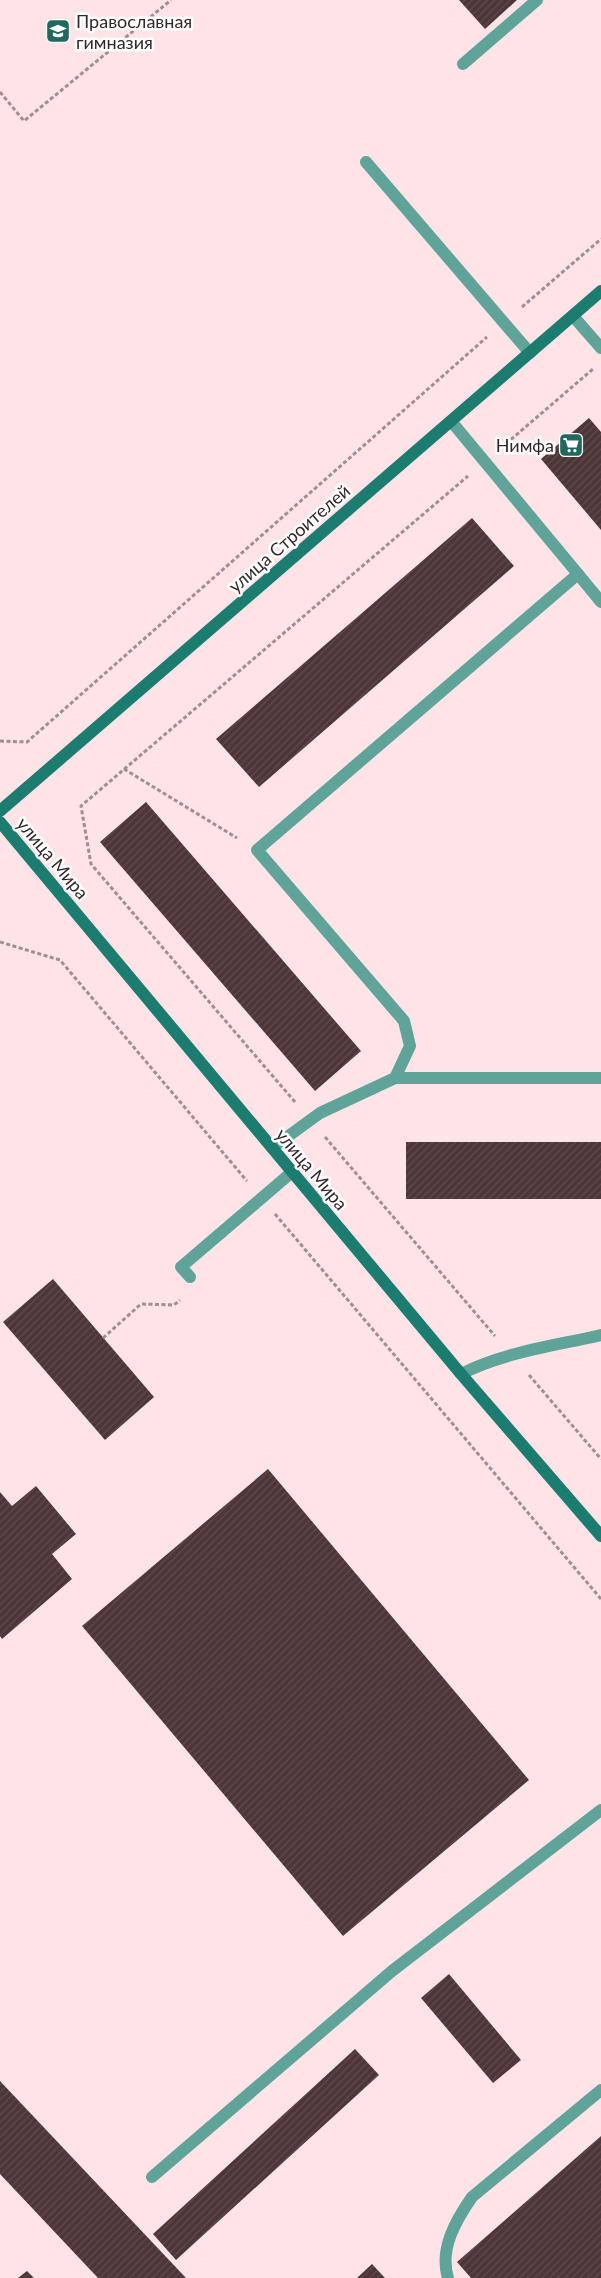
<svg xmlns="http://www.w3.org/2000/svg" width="601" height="2278" font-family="Lato,sans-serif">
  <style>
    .building { fill: url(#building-hatch) }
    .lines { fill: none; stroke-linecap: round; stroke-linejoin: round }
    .path { stroke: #a28d90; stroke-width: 3; stroke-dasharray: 4 2.5; stroke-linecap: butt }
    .service { stroke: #60a499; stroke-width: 12 }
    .secondary { stroke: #1d7c70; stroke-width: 12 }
    .labels { text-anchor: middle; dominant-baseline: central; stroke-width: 5; stroke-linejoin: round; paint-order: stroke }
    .poi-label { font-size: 18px; fill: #342729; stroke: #fff; text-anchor: start }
    .street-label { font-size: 18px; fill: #342729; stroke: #fff }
  </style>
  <defs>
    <pattern id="building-hatch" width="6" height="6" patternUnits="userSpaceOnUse" patternTransform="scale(1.25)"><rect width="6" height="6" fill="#4e3538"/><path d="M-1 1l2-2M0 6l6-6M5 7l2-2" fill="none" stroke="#5f4a4c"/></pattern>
  </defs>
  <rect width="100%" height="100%" fill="#ffe4e7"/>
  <!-- building -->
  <g class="building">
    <path d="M459,0H517L485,29Z"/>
    <path d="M589,418L601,432V530L541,459Z"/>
    <path d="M472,518L514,566L259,787L216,739Z"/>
    <path d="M146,802L361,1051L315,1091L100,842Z"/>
    <rect x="406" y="1142" width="195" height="57"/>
    <path d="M53,1279L154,1397L105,1440L3,1322Z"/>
    <path d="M268,1469L529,1780L343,1936L82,1626Z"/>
    <path d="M36,1486L76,1534L52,1554L72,1579L2,1639L0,1636V1492L12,1506Z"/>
    <path d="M449,1974L521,2060L493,2083L421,1998Z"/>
    <path d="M355,2049L379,2075L176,2260L153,2234Z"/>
    <path d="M0,2081L186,2278H98L0,2174Z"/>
    <path d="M601,2136V2278H471L457,2262Z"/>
    <path d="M372,2264L385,2278H357Z"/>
    <path d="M27,2271L34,2278H18Z"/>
  </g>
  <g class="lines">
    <!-- path -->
    <g class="path">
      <path d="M0,92L24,121L171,0"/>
      <path d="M522,307L601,239"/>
      <path d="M501,448L593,369"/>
      <path d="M0,741L27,742L487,337"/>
      <path d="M124,769L237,838"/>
      <path d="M0,942L60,960L247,1181"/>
      <path d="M295,1102L91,864L81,806L468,476"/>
      <path d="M325,1137L495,1336"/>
      <path d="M275,1214L601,1599"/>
      <path d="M103,1338L141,1304L174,1305L180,1300"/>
      <path d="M529,1375L601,1459"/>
    </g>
    <!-- service -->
    <g class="service">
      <path d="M463,64L537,0"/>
      <path d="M366,162L530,353"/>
      <path d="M573,316L601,348"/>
      <path d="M578,574L601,602"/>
      <path d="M395,1078H601"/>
      <path d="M272,1148L320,1113L395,1078L410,1046L404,1021L257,850L578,574L451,421"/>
      <path d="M190,1277L181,1267L292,1172"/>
      <path d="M461,1374C504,1352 554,1346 601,1335"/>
      <path d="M152,2177L392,1971L601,1810"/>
      <path d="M448,2278C439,2249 456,2220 472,2197L601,2090"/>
    </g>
    <!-- secondary -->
    <g class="secondary">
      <path d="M0,811L601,291"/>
      <path d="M0,822L461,1374L601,1536"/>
    </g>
  </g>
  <!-- icons -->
  <defs>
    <symbol id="school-square" viewBox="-11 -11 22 22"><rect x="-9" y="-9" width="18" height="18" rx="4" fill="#21695f" stroke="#fff"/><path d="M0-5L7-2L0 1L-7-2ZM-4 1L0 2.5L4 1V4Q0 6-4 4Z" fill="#fff"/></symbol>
    <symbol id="supermarket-square" viewBox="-11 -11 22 22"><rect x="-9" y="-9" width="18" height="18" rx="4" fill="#21695f" stroke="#fff"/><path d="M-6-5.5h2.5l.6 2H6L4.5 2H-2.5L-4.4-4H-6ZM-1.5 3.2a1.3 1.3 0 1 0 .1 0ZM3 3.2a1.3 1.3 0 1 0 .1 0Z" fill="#fff"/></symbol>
  </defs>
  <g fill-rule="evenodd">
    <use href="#school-square" x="44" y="17" width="28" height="28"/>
    <use href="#supermarket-square" x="557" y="431" width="28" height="28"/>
  </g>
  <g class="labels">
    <!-- poi labels -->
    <g class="poi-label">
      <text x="76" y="21">Православная<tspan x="76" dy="21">гимназия</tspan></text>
      <text x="554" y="445" text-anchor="end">Нимфа</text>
    </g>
    <!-- street labels -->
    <g class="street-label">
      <text transform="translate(289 538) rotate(-41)">улица Строителей</text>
      <text transform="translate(53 858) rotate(50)">улица Мира</text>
      <text transform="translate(312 1169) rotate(50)">улица Мира</text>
    </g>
  </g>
</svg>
